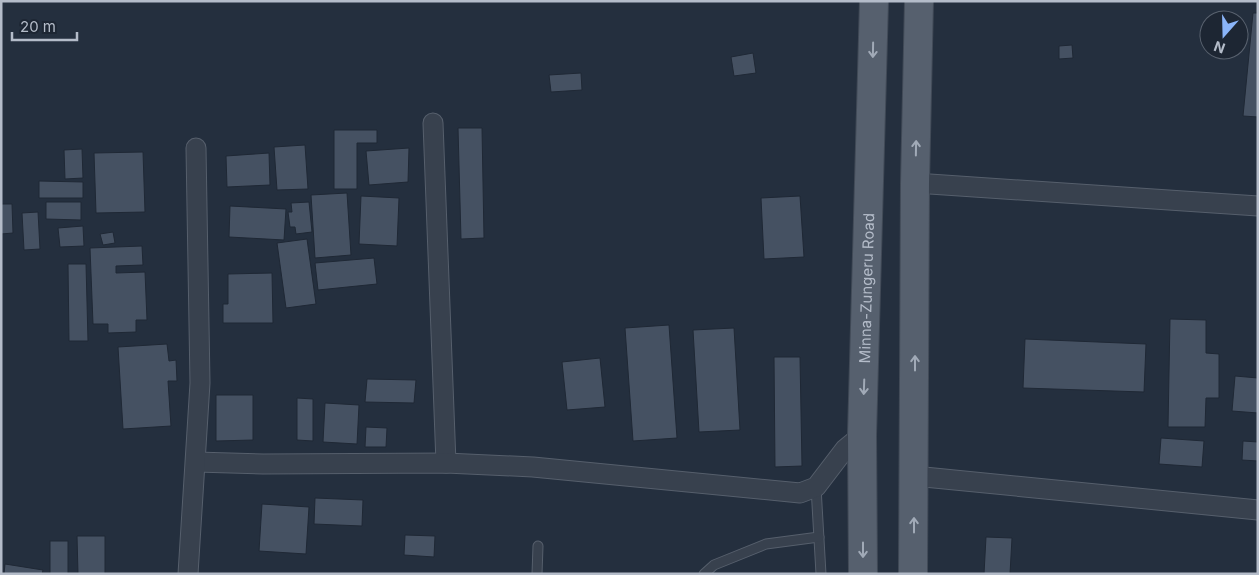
<svg xmlns="http://www.w3.org/2000/svg" width="1259" height="575" font-family="Inter,sans-serif">
  <style>
    .building { fill: #455162; stroke: #1f2835 }
    .lines { fill: none; stroke-linecap: round; stroke-linejoin: round }
    .service-casing { stroke: #565f6c; stroke-width: 11 }
    .minor-casing { stroke: #565f6c; stroke-width: 21 }
    .primary-casing { stroke: #414a57; stroke-width: 30 }
    .service { stroke: #38414e; stroke-width: 9 }
    .minor { stroke: #38414e; stroke-width: 19 }
    .primary { stroke: #56606e; stroke-width: 28 }
    .oneway { stroke: #a1aab7 }
    .labels { text-anchor: middle; dominant-baseline: central; stroke-width: 4; stroke-linejoin: round; paint-order: stroke }
    .street-label { font-size: 15px; fill: #b4bcc9; stroke: #1d2633 }
  </style>
  <rect width="100%" height="100%" fill="#242f3e"/>
  <!-- building -->
  <g class="building">
    <path d="M1253,13H1258V117L1243,116Z"/>
    <path d="M1072,45L1073,58L1059,59V46Z"/>
    <path d="M753,53L756,73L734,76L731,57Z"/>
    <path d="M581,73L582,90L551,92L549,75Z"/>
    <path d="M458,128H482L484,238L461,239Z"/>
    <path d="M334,130H377V143H357V189H334Z"/>
    <path d="M305,145L308,189L277,190L274,147Z"/>
    <path d="M409,148L408,182L369,185L366,151Z"/>
    <path d="M82,149L83,178L65,179L64,150Z"/>
    <path d="M143,152L145,212L96,213L94,153Z"/>
    <path d="M269,153L270,185L227,187L226,156Z"/>
    <path d="M39,181L83,182V198H39Z"/>
    <path d="M347,193L351,255L315,258L311,195Z"/>
    <path d="M361,196L399,198L397,246L359,244Z"/>
    <path d="M800,196L804,257L764,259L761,198Z"/>
    <path d="M46,202H81V220L46,219Z"/>
    <path d="M309,202L312,232L296,234L295,227H290L288,212H292L291,203Z"/>
    <path d="M1,204H12L13,233L1,234Z"/>
    <path d="M230,206L286,209L284,240L229,237Z"/>
    <path d="M38,212L40,249L24,250L22,213Z"/>
    <path d="M83,226L84,246L60,247L58,228Z"/>
    <path d="M113,232L115,243L103,245L100,234Z"/>
    <path d="M307,239L316,304L286,308L277,243Z"/>
    <path d="M142,246L143,265L116,266V273L145,272L147,320H136V332L108,333V324H93L90,248Z"/>
    <path d="M374,258L377,284L318,290L315,263Z"/>
    <path d="M68,264H86L88,341H69Z"/>
    <path d="M272,273L273,323H223V304H228V274Z"/>
    <path d="M1170,319L1206,320V353L1219,354V398H1206L1205,427H1168Z"/>
    <path d="M669,325L677,438L633,441L625,328Z"/>
    <path d="M734,328L740,430L699,432L693,330Z"/>
    <path d="M1025,339L1146,344L1144,392L1023,388Z"/>
    <path d="M167,344L169,361L176,360L177,381H168L171,426L123,429L118,347Z"/>
    <path d="M774,357H800L802,466L775,467Z"/>
    <path d="M600,358L605,407L567,410L562,362Z"/>
    <path d="M1235,376L1258,378V413L1232,411Z"/>
    <path d="M367,379L416,380L414,403L365,402Z"/>
    <path d="M216,395H253V440L216,441Z"/>
    <path d="M297,398L313,399V441L297,440Z"/>
    <path d="M325,403L359,405L357,444L323,442Z"/>
    <path d="M366,427L387,428L386,447H365Z"/>
    <path d="M1161,438L1204,441L1202,467L1159,464Z"/>
    <path d="M1243,441L1258,442V461L1242,460Z"/>
    <path d="M315,498L363,500L362,526L314,524Z"/>
    <path d="M262,504L309,507L306,554L259,551Z"/>
    <path d="M405,535L435,536L434,557L404,555Z"/>
    <path d="M77,536H105V574H78Z"/>
    <path d="M986,537L1012,538L1010,574H984Z"/>
    <rect x="50" y="541" width="18" height="33"/>
    <path d="M5,564L43,570L42,574H4Z"/>
  </g>
  <g class="lines">
    <defs>
      <g id="service">
        <path d="M816,487L821,574"/>
        <path d="M537,574L538,546"/>
        <path d="M704,574L714,565L766,544L819,537"/>
      </g>
      <g id="minor">
        <path d="M433,123L446,463"/>
        <path d="M915,183L1258,206"/>
        <path d="M196,462L263,464L446,463L533,467L800,493L816,487L845,449L862,435"/>
        <path d="M914,476L1258,510"/>
        <path d="M188,574L200,383L196,148"/>
      </g>
      <g id="primary">
        <path id="s1" d="M863,574L862,435L874,1"/>
        <path d="M913,574L915,183L919,1"/>
      </g>
    </defs>
    <!-- service casing -->
    <use href="#service" class="service-casing"/>
    <!-- minor casing -->
    <use href="#minor" class="minor-casing"/>
    <!-- primary casing -->
    <use href="#primary" class="primary-casing"/>
    <!-- service -->
    <use href="#service" class="service"/>
    <!-- minor -->
    <use href="#minor" class="minor"/>
    <!-- primary -->
    <use href="#primary" class="primary"/>
  </g>
  <!-- one-way arrows -->
  <defs><path id="oneway-shaft" d="M-6 0H5M1.5-3L5.5 0L1.5 3" fill="none" stroke-width="1.6" stroke-linecap="round" stroke-linejoin="round" transform="scale(1.25)"/></defs>
  <g class="oneway">
    <use href="#oneway-shaft" transform="translate(873 50) rotate(91)"/>
    <use href="#oneway-shaft" transform="translate(916 148) rotate(-89)"/>
    <use href="#oneway-shaft" transform="translate(915 363) rotate(-90)"/>
    <use href="#oneway-shaft" transform="translate(864 387) rotate(92)"/>
    <use href="#oneway-shaft" transform="translate(914 525) rotate(-90)"/>
    <use href="#oneway-shaft" transform="translate(863 550) rotate(90)"/>
  </g>
  <g class="labels">
    <!-- street labels -->
    <g class="street-label">
      <text stroke="none"><textPath href="#s1" startOffset="286">Minna-Zungeru Road</textPath></text>
    </g>
  </g>
  <!-- border -->
  <rect width="1259" height="575" fill="none" stroke="#b4bcc9" stroke-width="5"/>
  <!-- north arrow -->
  <g transform="translate(1224 35) rotate(200)"><circle r="24" fill="#1d2633" stroke="#59626f"/>
  <path d="M0-4L9 19L0 12L-9 19Z" fill="#8ab4f8"/>
  <text y="-8" font-size="14" font-weight="bold" text-anchor="middle" fill="#b4bcc9">N</text>
  </g>
  <!-- scale -->
  <path d="M12 32v8h65v-8" fill="none" stroke="#b4bcc9" stroke-width="2.5"/>
  <text x="20" y="32" font-size="15" fill="#b4bcc9" stroke="#1d2633" stroke-width="4" paint-order="stroke">20 m</text>
</svg>
